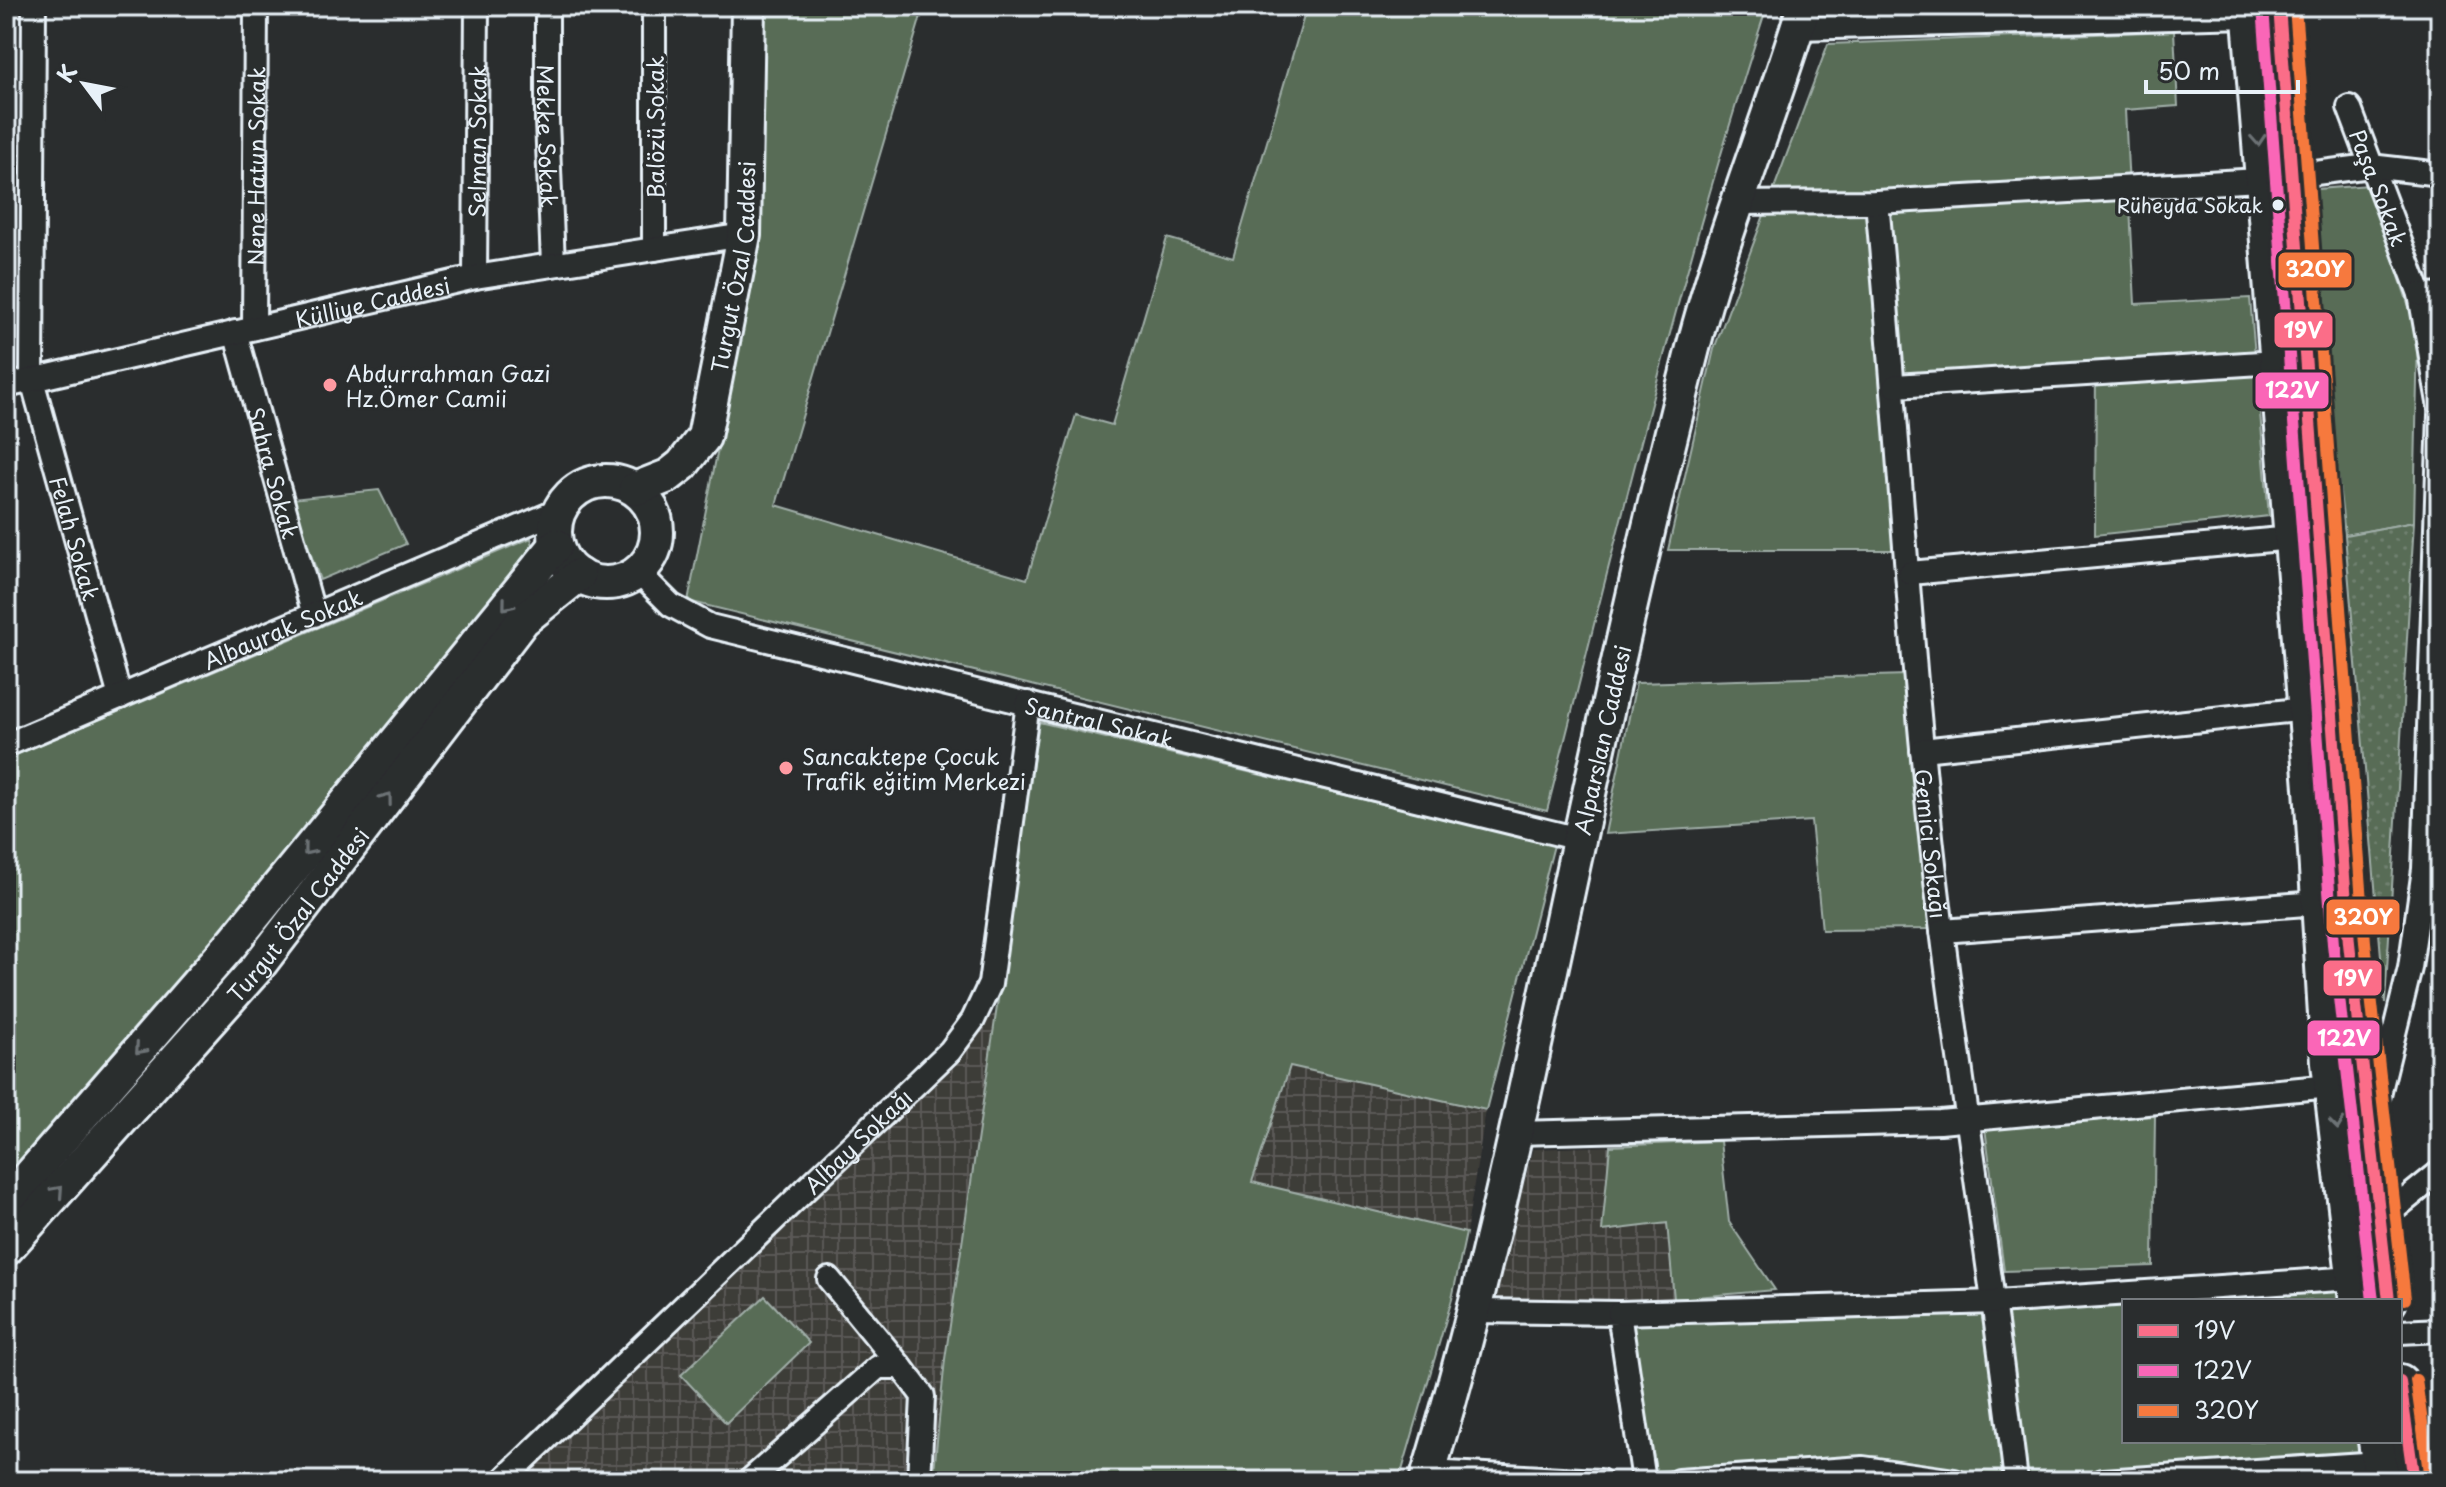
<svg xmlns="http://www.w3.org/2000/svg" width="2446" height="1487" font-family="'Playpen Sans',sans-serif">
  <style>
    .industrial { fill: url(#industrial-grid) }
    .green { fill: #586c57; stroke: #a0aea8; stroke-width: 2 }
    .park { fill: url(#park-dots); stroke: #a0aea8; stroke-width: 2 }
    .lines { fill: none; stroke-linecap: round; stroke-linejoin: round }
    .street-casing { stroke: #e8f1f8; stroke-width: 28 }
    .secondary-casing { stroke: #e8f1f8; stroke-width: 38 }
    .primary-casing { stroke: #e8f1f8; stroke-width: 40 }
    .street { stroke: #2a2d2e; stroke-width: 22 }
    .secondary { stroke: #2a2d2e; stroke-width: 32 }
    .primary { stroke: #2a2d2e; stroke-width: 34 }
    .bus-1-casing { stroke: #2a2d2e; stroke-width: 18 }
    .bus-2-casing { stroke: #2a2d2e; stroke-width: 18 }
    .bus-3-casing { stroke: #2a2d2e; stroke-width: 18 }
    .bus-1 { stroke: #fb6d88; stroke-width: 12 }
    .bus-2 { stroke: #fa66b7; stroke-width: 12 }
    .bus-3 { stroke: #f6793e; stroke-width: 12 }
    .oneway { stroke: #6c7275 }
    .bus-dot { fill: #e8f1f8; stroke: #2a2d2e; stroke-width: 3 }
    .poi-dot { fill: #ff9aa2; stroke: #2a2d2e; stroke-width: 3 }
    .labels { text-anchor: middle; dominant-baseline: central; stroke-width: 7; stroke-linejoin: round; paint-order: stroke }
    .bus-label { font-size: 20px; fill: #e8f1f8; stroke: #2a2d2e; text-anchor: end }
    .street-label { font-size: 22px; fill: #e8f1f8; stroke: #2a2d2e }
    .poi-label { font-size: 22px; fill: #e8f1f8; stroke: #2a2d2e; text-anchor: start }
    .line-badge { stroke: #2a2d2e; stroke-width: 3 }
    .badge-label { font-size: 22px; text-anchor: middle; font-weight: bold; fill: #fff }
  </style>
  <defs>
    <pattern id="industrial-grid" width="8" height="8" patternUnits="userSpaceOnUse" patternTransform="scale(2)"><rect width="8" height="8" fill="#3e3c39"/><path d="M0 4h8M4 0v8" fill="none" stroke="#5a5956"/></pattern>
    <pattern id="park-dots" width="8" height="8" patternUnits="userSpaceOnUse" patternTransform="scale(2)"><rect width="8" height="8" fill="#586c57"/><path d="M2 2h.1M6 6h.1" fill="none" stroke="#708170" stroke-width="1.8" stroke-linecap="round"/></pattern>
  </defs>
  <rect width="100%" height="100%" fill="#2a2d2e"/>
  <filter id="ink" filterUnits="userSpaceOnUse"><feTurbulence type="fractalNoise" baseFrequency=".0125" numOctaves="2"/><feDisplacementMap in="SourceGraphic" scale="16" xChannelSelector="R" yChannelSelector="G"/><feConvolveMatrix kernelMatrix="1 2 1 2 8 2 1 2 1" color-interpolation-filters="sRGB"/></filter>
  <g filter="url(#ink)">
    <!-- industrial -->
    <g class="industrial">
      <path d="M996,1012L944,1366L933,1481H514Z"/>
      <path d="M1289,1065L1486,1110L1466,1233L1252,1183Z"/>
      <path d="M1610,1146L1602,1231L1667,1223L1674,1299L1493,1301L1533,1149Z"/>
    </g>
    <!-- green -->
    <g class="green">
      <path d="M760,6H924L776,505L1027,579L1076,415L1112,425L1167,238L1233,257L1307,6H1767C1681,271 1615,541 1547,811L688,601L758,245Z"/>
      <path d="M2174,31L2178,106L2125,110L2135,304L2250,298L2269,516L2095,535L2096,365L1884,380L1901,550H1668L1714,349L1828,44Z"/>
      <path d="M2369,185L2418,334L2414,522L2345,535L2304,190Z"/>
      <path d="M379,490L406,544L320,580L291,499Z"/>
      <path d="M531,538L537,560L6,1193V759Z"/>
      <path d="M1907,675L1932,929L1822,930L1811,821L1605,834L1636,683Z"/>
      <path d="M1039,722L1554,845L1486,1110L1290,1066L1252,1182L1466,1233L1452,1299L1399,1481H933L945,1359Z"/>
      <path d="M2155,1116L2153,1266L2004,1271L1985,1128Z"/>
      <path d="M1720,1141L1729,1222L1775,1290L1674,1299L1667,1223L1602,1231L1610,1146Z"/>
      <path d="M2341,1278L2344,1301H2124V1441H2363L2364,1452L2165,1466L2163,1481H1876L1877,1456L1656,1471L1631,1321Z"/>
      <path d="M765,1296L809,1343L726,1423L681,1375Z"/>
    </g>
    <!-- park -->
    <path class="park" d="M2414,522L2385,1003L2345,535Z"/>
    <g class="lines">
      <defs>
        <g id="street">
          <path id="s1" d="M34,6L32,380L120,697"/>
          <path id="s2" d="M547,6V121L553,264"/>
          <path d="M654,6V249"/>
          <path d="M1797,28L2249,16"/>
          <path id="s3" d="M2349,107L2420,294L2440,408"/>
          <path d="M2292,176L2370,166L2440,174"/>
          <path id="s4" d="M1877,202C1900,444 1911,688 1942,930C1965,1114 1995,1297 2016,1481"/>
          <path d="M1736,203L1877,202L2260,180"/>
          <path id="s5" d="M475,277L477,6"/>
          <path d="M2420,294L2440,295"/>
          <path id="s6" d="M254,328L256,6"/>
          <path id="s7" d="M235,332L314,615"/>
          <path id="s8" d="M6,386L475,277L744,235"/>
          <path d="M1895,386L2277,362"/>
          <path id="s9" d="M638,572L671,605L710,626L1579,839"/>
          <path d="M1910,573L2292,538"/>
          <path id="s10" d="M6,745L560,510"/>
          <path d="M1922,750L2306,709"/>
          <path d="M1942,931L2319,903"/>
          <path d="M2375,1111L2410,968L2424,869L2440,415"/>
          <path d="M1516,1133L1940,1122L2332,1086"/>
          <path d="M2378,1222L2440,1172"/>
          <path d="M829,1279L901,1367"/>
          <path d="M1473,1311L1619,1313L1644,1481"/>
          <path d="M1619,1313L1996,1302L2354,1278"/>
          <path d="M2400,1332L2440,1330"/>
          <path d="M2412,1466L2440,1467"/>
          <path d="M1428,1472L1600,1481"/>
          <path id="s11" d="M502,1481L950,1051L973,1020L990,984L1028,703"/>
          <path d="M749,1481L878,1367H901L923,1396L919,1481"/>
          <path d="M1678,1481L1863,1468L1955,1481"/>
          <path d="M2103,1481L2379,1463"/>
        </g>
        <g id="secondary">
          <circle cx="606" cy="532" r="51"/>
          <path id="s12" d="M635,489L668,476L682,465L704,437L744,235L748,6"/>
          <path d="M6,1203L234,941L556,545"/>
          <path id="s13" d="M6,1249L257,968L523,620L579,575"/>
          <path id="s14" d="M1426,1481C1481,1303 1519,1120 1558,938C1600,741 1643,543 1693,348C1723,232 1769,121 1804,6"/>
        </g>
        <g id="primary">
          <path d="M2249,6L2312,788L2329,1063L2357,1301"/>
          <path d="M2279,6L2349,943L2389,1301"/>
          <path d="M2400,1382L2414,1481"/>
          <path d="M2376,1441L2382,1481"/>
        </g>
      </defs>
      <!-- street casing -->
      <use href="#street" class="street-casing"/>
      <!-- secondary casing -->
      <use href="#secondary" class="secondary-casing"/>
      <!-- primary casing -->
      <use href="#primary" class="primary-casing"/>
      <!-- street -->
      <use href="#street" class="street"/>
      <!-- secondary -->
      <use href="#secondary" class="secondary"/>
      <!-- primary -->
      <use href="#primary" class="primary"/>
      <defs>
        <g id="bus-1">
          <path d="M2279,6L2349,943L2389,1301"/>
          <path d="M2400,1382L2414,1481"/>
        </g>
        <path id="bus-2" d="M2263,7L2333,944L2373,1301"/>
        <g id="bus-3">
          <path d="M2295,6L2365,942L2405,1299"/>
          <path d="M2416,1380L2430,1479"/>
        </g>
      </defs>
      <!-- bus-1 casing -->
      <use href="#bus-1" class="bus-1-casing"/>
      <!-- bus-2 casing -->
      <use href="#bus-2" class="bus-2-casing"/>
      <!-- bus-3 casing -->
      <use href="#bus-3" class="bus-3-casing"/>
      <!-- bus-1 -->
      <use href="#bus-1" class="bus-1"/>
      <!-- bus-2 -->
      <use href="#bus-2" class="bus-2"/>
      <!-- bus-3 -->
      <use href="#bus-3" class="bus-3"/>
    </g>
    <!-- one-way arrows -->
    <defs><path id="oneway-chevron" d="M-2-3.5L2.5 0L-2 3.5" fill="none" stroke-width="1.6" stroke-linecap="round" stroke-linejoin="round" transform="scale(2)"/></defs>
    <g class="oneway">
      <use href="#oneway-chevron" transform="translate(2258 140) rotate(86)"/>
      <use href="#oneway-chevron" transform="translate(507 605) rotate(129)"/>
      <use href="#oneway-chevron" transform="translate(387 798) rotate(-53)"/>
      <use href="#oneway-chevron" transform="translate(308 850) rotate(129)"/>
      <use href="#oneway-chevron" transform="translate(140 1049) rotate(131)"/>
      <use href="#oneway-chevron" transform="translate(2337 1124) rotate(83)"/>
      <use href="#oneway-chevron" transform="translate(58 1191) rotate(-48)"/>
    </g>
  </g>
  <!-- markers -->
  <circle class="bus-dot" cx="2278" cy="205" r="7"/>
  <g class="poi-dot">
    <circle cx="330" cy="385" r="8"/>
    <circle cx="786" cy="768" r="8"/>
  </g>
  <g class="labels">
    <!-- bus labels -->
    <g class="bus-label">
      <text x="2263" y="205">Rüheyda Sokak</text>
    </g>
    <!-- street labels -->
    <g class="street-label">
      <text transform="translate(654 127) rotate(-90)">Balözü Sokak</text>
      <text stroke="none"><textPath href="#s2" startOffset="130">Mekke Sokak</textPath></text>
      <text stroke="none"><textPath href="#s5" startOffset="136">Selman Sokak</textPath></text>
      <text stroke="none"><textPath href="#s6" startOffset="162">Nene Hatun Sokak</textPath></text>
      <text stroke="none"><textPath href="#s3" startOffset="86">Paşa Sokak</textPath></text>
      <text stroke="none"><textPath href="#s12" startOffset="262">Turgut Özal Caddesi</textPath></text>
      <text stroke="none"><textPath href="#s8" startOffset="376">Külliye Caddesi</textPath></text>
      <text stroke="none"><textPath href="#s7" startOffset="146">Sahra Sokak</textPath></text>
      <text stroke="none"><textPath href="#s1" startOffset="538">Felah Sokak</textPath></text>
      <text stroke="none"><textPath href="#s10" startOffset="300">Albayrak Sokak</textPath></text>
      <text stroke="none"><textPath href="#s9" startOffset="492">Santral Sokak</textPath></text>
      <text stroke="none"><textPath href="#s14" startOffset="762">Alparslan Caddesi</textPath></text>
      <text stroke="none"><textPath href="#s4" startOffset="644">Gemici Sokağı</textPath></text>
      <text stroke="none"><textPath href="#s13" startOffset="444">Turgut Özal Caddesi</textPath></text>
      <text stroke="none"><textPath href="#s11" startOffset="492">Albay Sokağı</textPath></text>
    </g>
    <!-- poi labels -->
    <g class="poi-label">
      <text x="346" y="372">Abdurrahman Gazi<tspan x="346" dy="25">Hz.Ömer Camii</tspan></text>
      <text x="802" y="755">Sancaktepe Çocuk<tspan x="802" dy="25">Trafik eğitim Merkezi</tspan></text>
    </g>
  </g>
  <g class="line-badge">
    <rect x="2277" y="251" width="76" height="38" rx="8" fill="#f6793e"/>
    <rect x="2273" y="311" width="61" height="38" rx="8" fill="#fb6d88"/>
    <rect x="2254" y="371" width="76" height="39" rx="8" fill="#fa66b7"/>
    <rect x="2325" y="898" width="76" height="38" rx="8" fill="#f6793e"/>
    <rect x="2322" y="959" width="61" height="38" rx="8" fill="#fb6d88"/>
    <rect x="2306" y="1019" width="75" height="38" rx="8" fill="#fa66b7"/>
  </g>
  <g class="badge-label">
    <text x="2315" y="277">320Y</text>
    <text x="2303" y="338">19V</text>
    <text x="2292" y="398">122V</text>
    <text x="2363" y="925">320Y</text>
    <text x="2353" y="986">19V</text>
    <text x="2344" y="1046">122V</text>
  </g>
  <!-- margin -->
  <rect width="2446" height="1487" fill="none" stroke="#2a2d2e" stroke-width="32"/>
  <rect x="16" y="16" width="2414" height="1455" fill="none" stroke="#e8f1f8" stroke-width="3" filter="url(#ink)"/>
  <!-- legend -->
  <rect x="2122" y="1299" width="280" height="144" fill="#2a2d2e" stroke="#767b7f" stroke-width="2"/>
  <rect x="2138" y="1325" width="40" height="12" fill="#fb6d88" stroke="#767b7f" stroke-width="2"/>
  <text x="2194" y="1339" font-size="24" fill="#e8f1f8">19V</text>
  <rect x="2138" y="1365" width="40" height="12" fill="#fa66b7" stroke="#767b7f" stroke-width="2"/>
  <text x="2194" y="1379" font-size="24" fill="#e8f1f8">122V</text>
  <rect x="2138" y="1405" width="40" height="12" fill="#f6793e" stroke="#767b7f" stroke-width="2"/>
  <text x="2194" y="1419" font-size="24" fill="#e8f1f8">320Y</text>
  <!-- north arrow -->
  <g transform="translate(84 84) rotate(302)" stroke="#2a2d2e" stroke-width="6" paint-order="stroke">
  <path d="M0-6L14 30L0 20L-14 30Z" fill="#e8f1f8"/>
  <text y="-12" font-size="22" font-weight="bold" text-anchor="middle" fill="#e8f1f8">K</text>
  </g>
  <!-- scale -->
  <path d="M2146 80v12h152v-12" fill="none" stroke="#e8f1f8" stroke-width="4"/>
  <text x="2158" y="80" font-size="24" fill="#e8f1f8" stroke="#2a2d2e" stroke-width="6" paint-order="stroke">50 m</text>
</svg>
